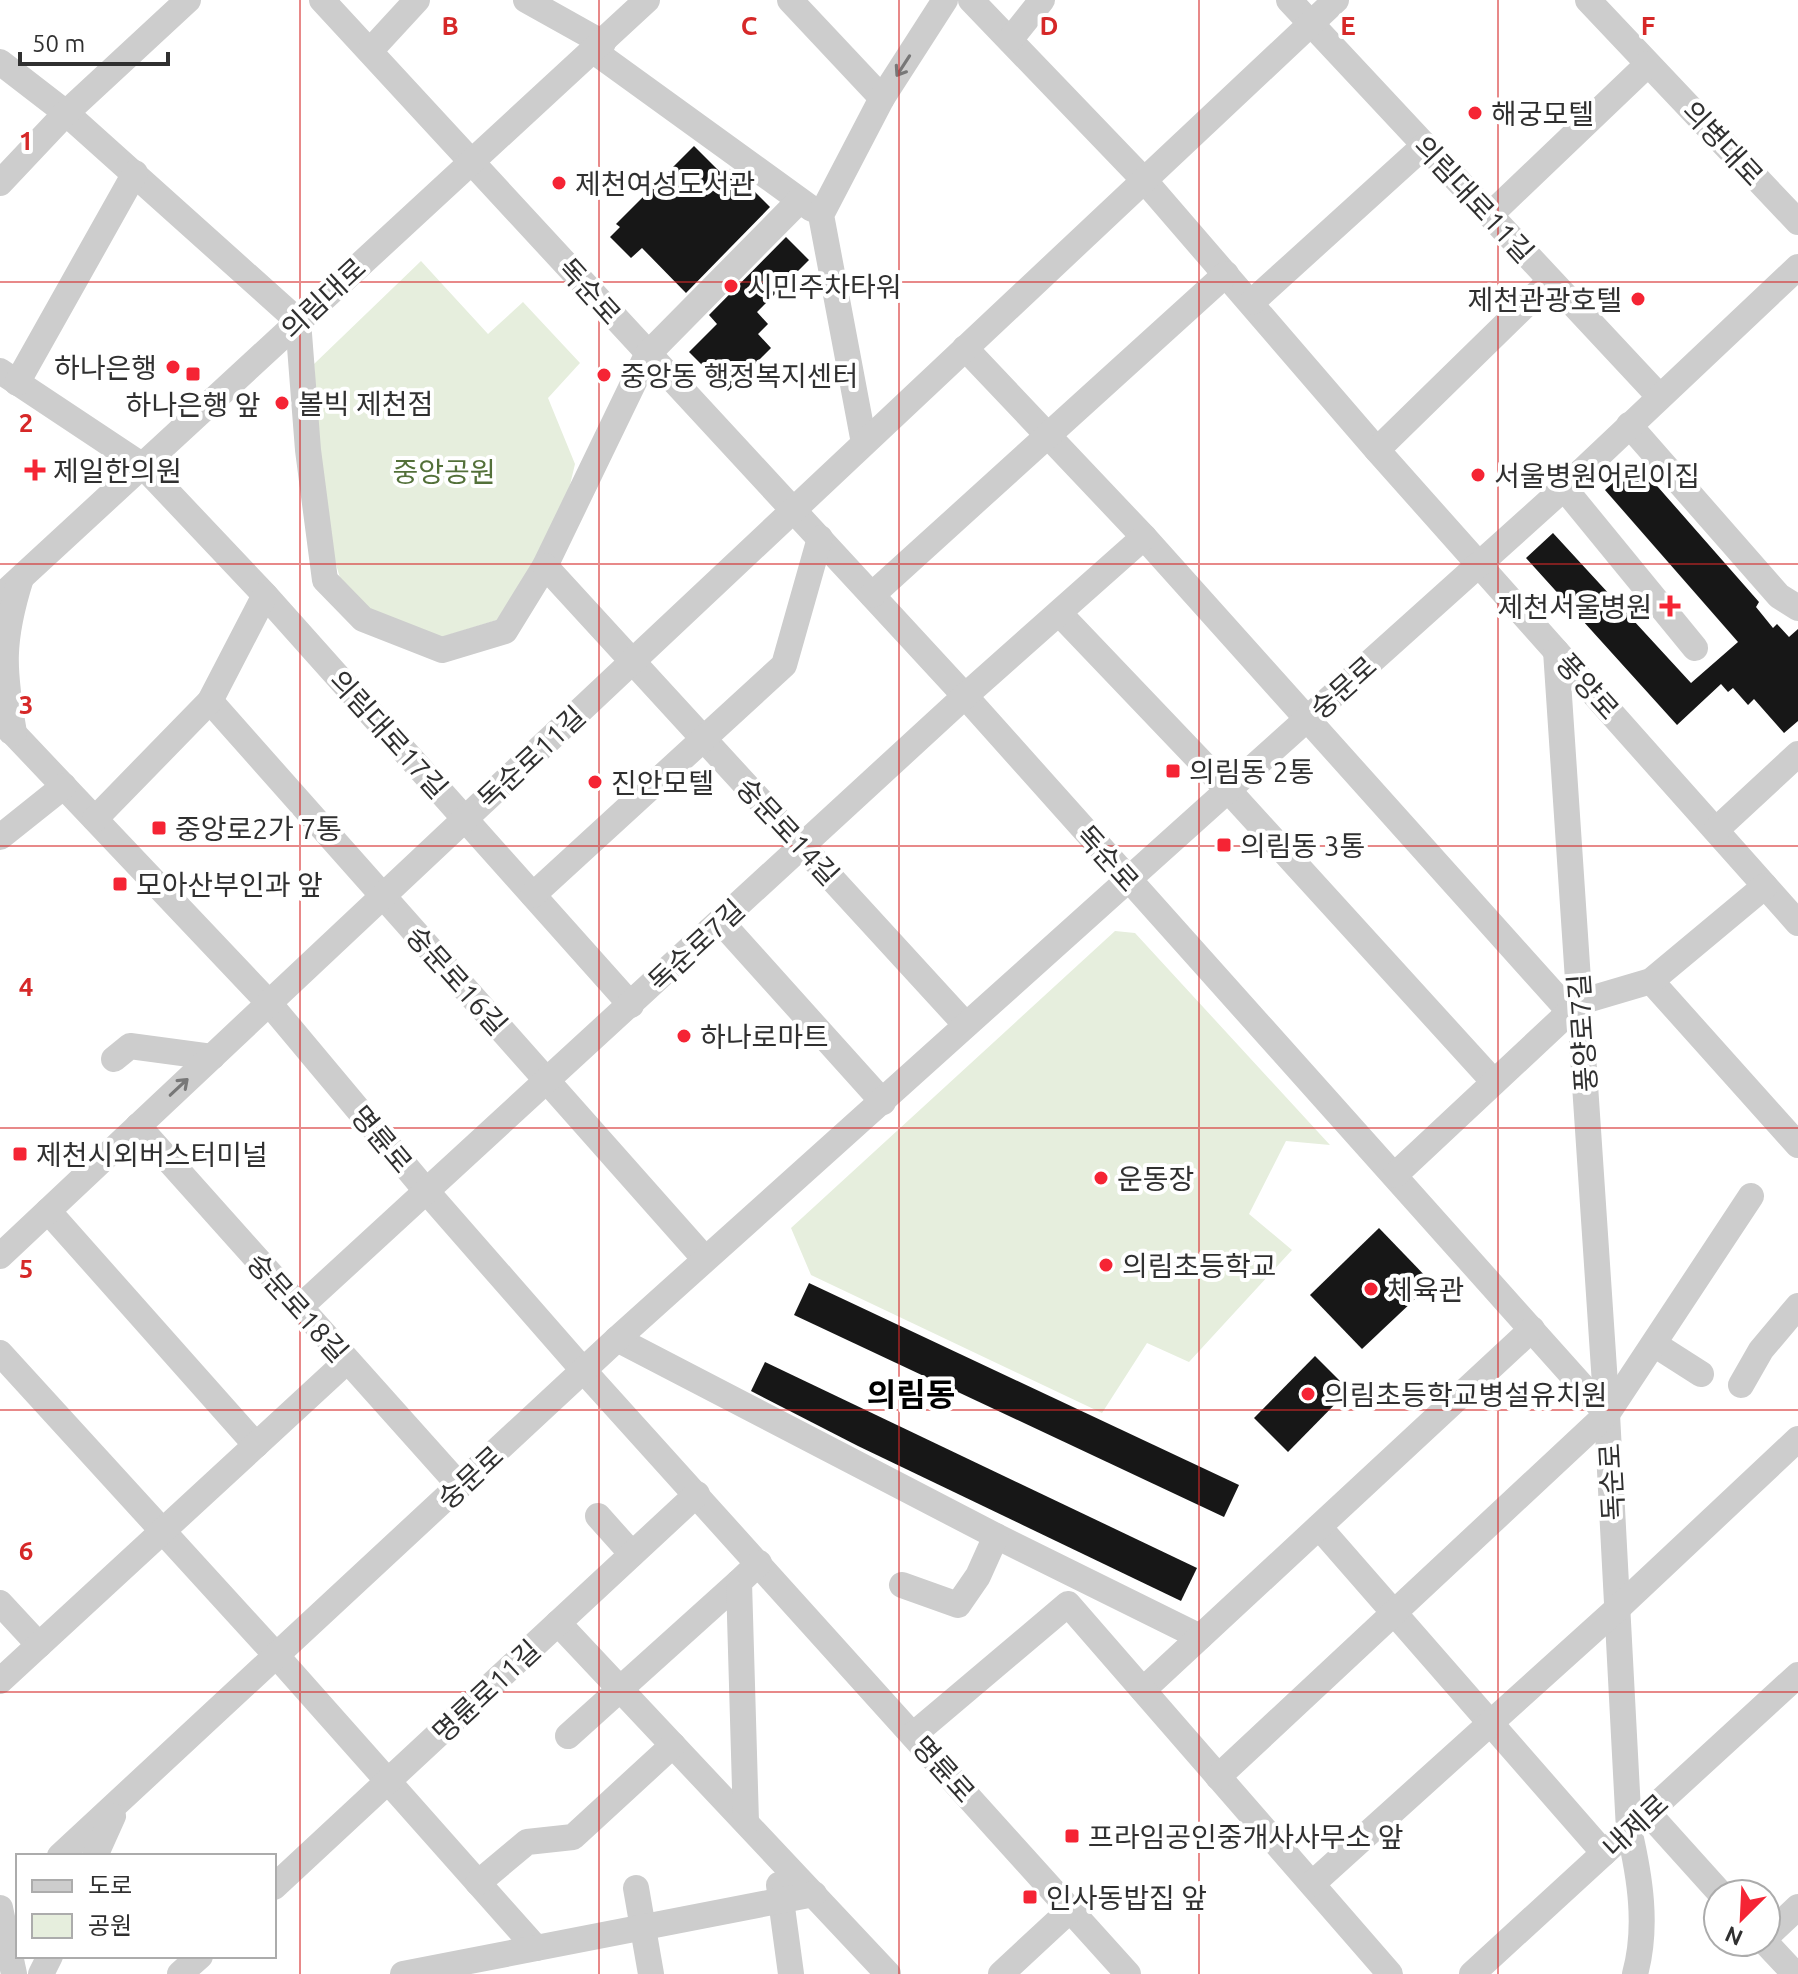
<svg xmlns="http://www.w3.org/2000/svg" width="1798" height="1974" font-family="Ubuntu,'Noto Sans KR',sans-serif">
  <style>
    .green { fill: #e6eedd }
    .building { fill: #171717 }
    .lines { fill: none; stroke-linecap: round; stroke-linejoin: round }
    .minor { stroke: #cdcdcd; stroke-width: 26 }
    .oneway { stroke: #777 }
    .grid { fill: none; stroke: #d62828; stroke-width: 2; stroke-opacity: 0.55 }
    .poi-dot { fill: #f52434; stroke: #fff; stroke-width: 3 }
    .labels { text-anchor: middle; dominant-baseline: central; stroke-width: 8; stroke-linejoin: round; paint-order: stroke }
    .poi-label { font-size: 28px; fill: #303030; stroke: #fff; text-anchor: start }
    .street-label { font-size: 28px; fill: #303030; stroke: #fff }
    .park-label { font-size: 28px; fill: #537039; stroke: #fff }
    .quarter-label { font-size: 32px; font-weight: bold; fill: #000; stroke: #fff }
    .grid-label { font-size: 26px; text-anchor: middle; font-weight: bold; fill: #d62828; stroke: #fff; stroke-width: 8; stroke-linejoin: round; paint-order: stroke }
  </style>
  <rect width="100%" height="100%" fill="#fff"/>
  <!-- green -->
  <g class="green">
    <path d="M421,261L488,334L523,302L580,363L548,398L575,464L562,518L497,620L432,640L371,612L341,581L324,525L314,364Z"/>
    <path d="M1115,931L1135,933L1330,1145L1286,1141L1249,1214L1292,1250L1189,1362L1147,1343L1102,1413L811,1275L791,1228Z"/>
  </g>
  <!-- building -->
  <g class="building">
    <path d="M694,146L722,174L728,168L739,176L770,207L686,293L642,248L631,258L610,237L620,227L616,224Z"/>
    <path d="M786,237L809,260L757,312L768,324L758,334L771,348L728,391L689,352L717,324L709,315Z"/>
    <path d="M1636,462L1759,602L1756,607L1773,628L1777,624L1789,637L1798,629V721L1784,733L1754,699L1748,705L1733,688L1728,692L1721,684L1677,725L1526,558L1553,533L1691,683L1738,642L1605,490Z"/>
    <path d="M1379,1228L1432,1283L1362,1349L1310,1295Z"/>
    <path d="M809,1283L1239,1485L1224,1517L794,1315Z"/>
    <path d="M1315,1356L1349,1390L1288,1452L1254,1418Z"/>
    <path d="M765,1362L1197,1568L1181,1601L858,1446L751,1391Z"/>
  </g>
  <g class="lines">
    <!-- minor -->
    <g class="minor">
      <path d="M322,0L965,696L1607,1414"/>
      <path d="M526,0L603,43"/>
      <path d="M790,0L882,98"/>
      <path d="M971,0L1144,180L1377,450L1798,923"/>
      <path d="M1289,0L1659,396"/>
      <path d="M1588,0L1798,222"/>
      <path d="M1010,40L1042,0"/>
      <path d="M370,51L417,0"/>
      <path d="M595,52L812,209"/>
      <path d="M0,62L66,113L298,321L308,450L325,580L363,619L442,650L505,631L545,566L647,355L799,201"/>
      <path d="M0,183L66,113L188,0"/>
      <path d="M1491,214L1648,64"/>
      <path d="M1252,302L1424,146"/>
      <path d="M965,348L1144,537L1570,1012"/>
      <path d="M0,371L143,466L265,595L631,1005"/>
      <path d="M17,383L135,173"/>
      <path d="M1629,425L1779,596L1798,608"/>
      <path d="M864,443L821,215L882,98L945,0"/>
      <path d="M1377,450L1550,281"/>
      <path d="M1564,488L1695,648"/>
      <path d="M545,566L966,1025"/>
      <path d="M872,595L1226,274"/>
      <path d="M0,597L647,0"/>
      <path d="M1059,613L1228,790L1494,1082"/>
      <path d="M1556,651L1607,1414L1629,1830C1640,1877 1648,1927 1635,1974"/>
      <path d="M210,701L705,1259"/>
      <path d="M0,719L269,1003L428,1193L583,1370L1128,1974"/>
      <path d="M11,732L14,733C3,669 1,641 21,578"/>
      <path d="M95,819L210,701L265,595"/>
      <path d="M1716,830L1798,754"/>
      <path d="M0,837L64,786"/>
      <path d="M533,895L784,665L820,538"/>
      <path d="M721,922L883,1102"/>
      <path d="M1651,981L1798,1145"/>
      <path d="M114,1059L130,1046L212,1057"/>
      <path d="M138,1126L460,1486"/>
      <path d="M1395,1175L1580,1002L1651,981L1765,886"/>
      <path d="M48,1211L256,1445"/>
      <path d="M0,1256L1336,0"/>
      <path d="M299,1308L965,696L1144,537"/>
      <path d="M617,1339L996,1536L1200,1637"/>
      <path d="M1654,1344L1701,1374"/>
      <path d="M0,1353L275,1654L536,1948"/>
      <path d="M1741,1385L1761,1350L1798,1306"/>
      <path d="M598,1516L632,1554"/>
      <path d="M1319,1527L1604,1853"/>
      <path d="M902,1585L958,1605L978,1576L996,1536"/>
      <path d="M0,1603L39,1645"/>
      <path d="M558,1623L888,1974"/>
      <path d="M0,1681L346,1362"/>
      <path d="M1143,1690L1532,1329"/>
      <path d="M913,1735L1068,1604L1390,1974"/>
      <path d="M568,1736L739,1582"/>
      <path d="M1218,1777L1607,1414L1751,1196"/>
      <path d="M1648,1813L1721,1894"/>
      <path d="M746,1822L739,1582L759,1563"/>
      <path d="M60,1856L617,1339L1564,488L1798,267"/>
      <path d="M95,1856L113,1816"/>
      <path d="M478,1883L527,1842L573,1837L673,1745"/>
      <path d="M1312,1884L1618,1608L1798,1439"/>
      <path d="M779,1885L791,1974"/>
      <path d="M274,1887L697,1494"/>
      <path d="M636,1888L651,1974"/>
      <path d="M0,1908L14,1974"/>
      <path d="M1766,1937L1798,1907"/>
      <path d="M1765,1942L1795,1974"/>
      <path d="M41,1974L50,1956"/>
      <path d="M180,1974L200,1956"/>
      <path d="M403,1974L814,1894"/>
      <path d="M1001,1974L1070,1910"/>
      <path d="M1472,1974L1798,1675"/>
    </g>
  </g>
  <!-- one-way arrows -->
  <defs><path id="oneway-shaft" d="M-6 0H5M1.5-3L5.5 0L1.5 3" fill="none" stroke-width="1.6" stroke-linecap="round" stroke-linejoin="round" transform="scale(2)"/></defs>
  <g class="oneway">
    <use href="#oneway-shaft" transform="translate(903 66) rotate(123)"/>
    <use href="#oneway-shaft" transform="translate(179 1087) rotate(-43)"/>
  </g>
  <!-- grid -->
  <path class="grid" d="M300,0V1974M599,0V1974M899,0V1974M1199,0V1974M1498,0V1974M0,282H1798M0,564H1798M0,846H1798M0,1128H1798M0,1410H1798M0,1692H1798"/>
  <!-- markers -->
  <g class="poi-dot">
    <circle cx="1475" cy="113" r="8"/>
    <circle cx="559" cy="183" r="8"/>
    <circle cx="731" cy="286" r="8"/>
    <circle cx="1638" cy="299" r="8"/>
    <circle cx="173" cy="367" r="8"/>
    <rect x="185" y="366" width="16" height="16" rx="4"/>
    <circle cx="604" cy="375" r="8"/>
    <circle cx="282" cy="403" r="8"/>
    <path d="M31 458h8v8h8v8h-8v8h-8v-8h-8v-8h8z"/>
    <circle cx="1478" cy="475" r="8"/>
    <path d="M1666 594h8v8h8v8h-8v8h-8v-8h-8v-8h8z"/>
    <rect x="1165" y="763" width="16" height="16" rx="4"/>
    <circle cx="595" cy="782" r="8"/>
    <rect x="151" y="820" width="16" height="16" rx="4"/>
    <rect x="1216" y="837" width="16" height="16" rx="4"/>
    <rect x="112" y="876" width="16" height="16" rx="4"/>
    <circle cx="684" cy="1036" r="8"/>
    <rect x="12" y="1146" width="16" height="16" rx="4"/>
    <circle cx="1101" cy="1178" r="8"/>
    <circle cx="1106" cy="1265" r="8"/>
    <circle cx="1371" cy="1289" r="8"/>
    <circle cx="1308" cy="1394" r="8"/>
    <rect x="1064" y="1828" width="16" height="16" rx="4"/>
    <rect x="1022" y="1889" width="16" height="16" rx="4"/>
  </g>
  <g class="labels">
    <!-- poi labels -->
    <g class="poi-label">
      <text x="1491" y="113">해궁모텔</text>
      <text x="575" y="183">제천여성도서관</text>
      <text x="747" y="286">시민주차타워</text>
      <text x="1622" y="299" text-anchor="end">제천관광호텔</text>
      <text x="157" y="367" text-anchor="end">하나은행</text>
      <text x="620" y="375">중앙동 행정복지센터</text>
      <text x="298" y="403">볼빅 제천점</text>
      <text x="193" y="404" text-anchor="middle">하나은행 앞</text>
      <text x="53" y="470">제일한의원</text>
      <text x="1494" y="475">서울병원어린이집</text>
      <text x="1652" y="606" text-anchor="end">제천서울병원</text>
      <text x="1189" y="771">의림동 2통</text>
      <text x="611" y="782">진안모텔</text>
      <text x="175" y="828">중앙로2가 7통</text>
      <text x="1240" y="845">의림동 3통</text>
      <text x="136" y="884">모아산부인과 앞</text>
      <text x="700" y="1036">하나로마트</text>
      <text x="36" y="1154">제천시외버스터미널</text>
      <text x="1117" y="1178">운동장</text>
      <text x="1122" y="1265">의림초등학교</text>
      <text x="1387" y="1289">체육관</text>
      <text x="1324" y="1394">의림초등학교병설유치원</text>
      <text x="1088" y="1836">프라임공인중개사사무소 앞</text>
      <text x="1046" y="1897">인사동밥집 앞</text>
    </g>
    <!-- street labels -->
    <g class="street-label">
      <text transform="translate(1723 143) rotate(47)">의병대로</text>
      <text transform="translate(1474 199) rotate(47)">의림대로11길</text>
      <text transform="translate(590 291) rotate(48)">독순로</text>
      <text transform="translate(323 298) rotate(-43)">의림대로</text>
      <text transform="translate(1588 686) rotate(48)">풍양로</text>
      <text transform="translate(1343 687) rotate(-42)">숭문로</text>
      <text transform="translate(389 734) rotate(48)">의림대로17길</text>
      <text transform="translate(531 757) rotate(-43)">독순로11길</text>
      <text transform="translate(788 831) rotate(47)">숭문로14길</text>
      <text transform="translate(1108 858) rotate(48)">독순로</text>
      <text transform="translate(696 945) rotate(-43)">독순로7길</text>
      <text transform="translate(457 980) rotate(48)">숭문로16길</text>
      <text transform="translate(1582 1033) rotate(-94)">풍양로7길</text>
      <text transform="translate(382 1139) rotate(50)">명륜로</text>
      <text transform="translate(298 1307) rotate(48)">숭문로18길</text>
      <text transform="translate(470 1477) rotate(-43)">숭문로</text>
      <text transform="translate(1611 1482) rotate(-93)">독순로</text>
      <text transform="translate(486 1691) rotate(-43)">명륜로11길</text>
      <text transform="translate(944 1769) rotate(48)">명륜로</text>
      <text transform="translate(1635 1825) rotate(-43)">내제로</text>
    </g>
    <!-- park labels -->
    <g class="park-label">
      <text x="444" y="471">중앙공원</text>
    </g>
    <!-- quarter labels -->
    <g class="quarter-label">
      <text x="911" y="1394">의림동</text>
    </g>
  </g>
  <g class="grid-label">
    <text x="450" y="35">B</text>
    <text x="749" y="35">C</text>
    <text x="1049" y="35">D</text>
    <text x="1348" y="35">E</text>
    <text x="1648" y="35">F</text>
    <text x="26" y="150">1</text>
    <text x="26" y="432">2</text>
    <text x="26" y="714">3</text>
    <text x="26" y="996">4</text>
    <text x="26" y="1278">5</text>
    <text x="26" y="1560">6</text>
  </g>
  <!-- legend -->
  <rect x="16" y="1854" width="260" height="104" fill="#ffffff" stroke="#acacac" stroke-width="2"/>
  <rect x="32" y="1880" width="40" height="12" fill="#cdcdcd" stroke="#acacac" stroke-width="2"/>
  <text x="88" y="1894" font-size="24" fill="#303030">도로</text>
  <rect x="32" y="1914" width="40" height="24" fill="#e6eedd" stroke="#acacac" stroke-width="2"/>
  <text x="88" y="1934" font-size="24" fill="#303030">공원</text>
  <!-- north arrow -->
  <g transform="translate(1742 1918) rotate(204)"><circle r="38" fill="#ffffff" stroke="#acacac" stroke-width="2"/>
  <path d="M0-6L14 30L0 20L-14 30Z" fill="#f52434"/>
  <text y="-12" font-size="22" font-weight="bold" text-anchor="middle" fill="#303030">N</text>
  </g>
  <!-- scale -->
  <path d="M20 52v12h148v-12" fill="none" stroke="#303030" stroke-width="4"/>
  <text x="32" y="52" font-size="24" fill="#303030" stroke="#ffffff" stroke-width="6" paint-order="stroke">50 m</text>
</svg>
